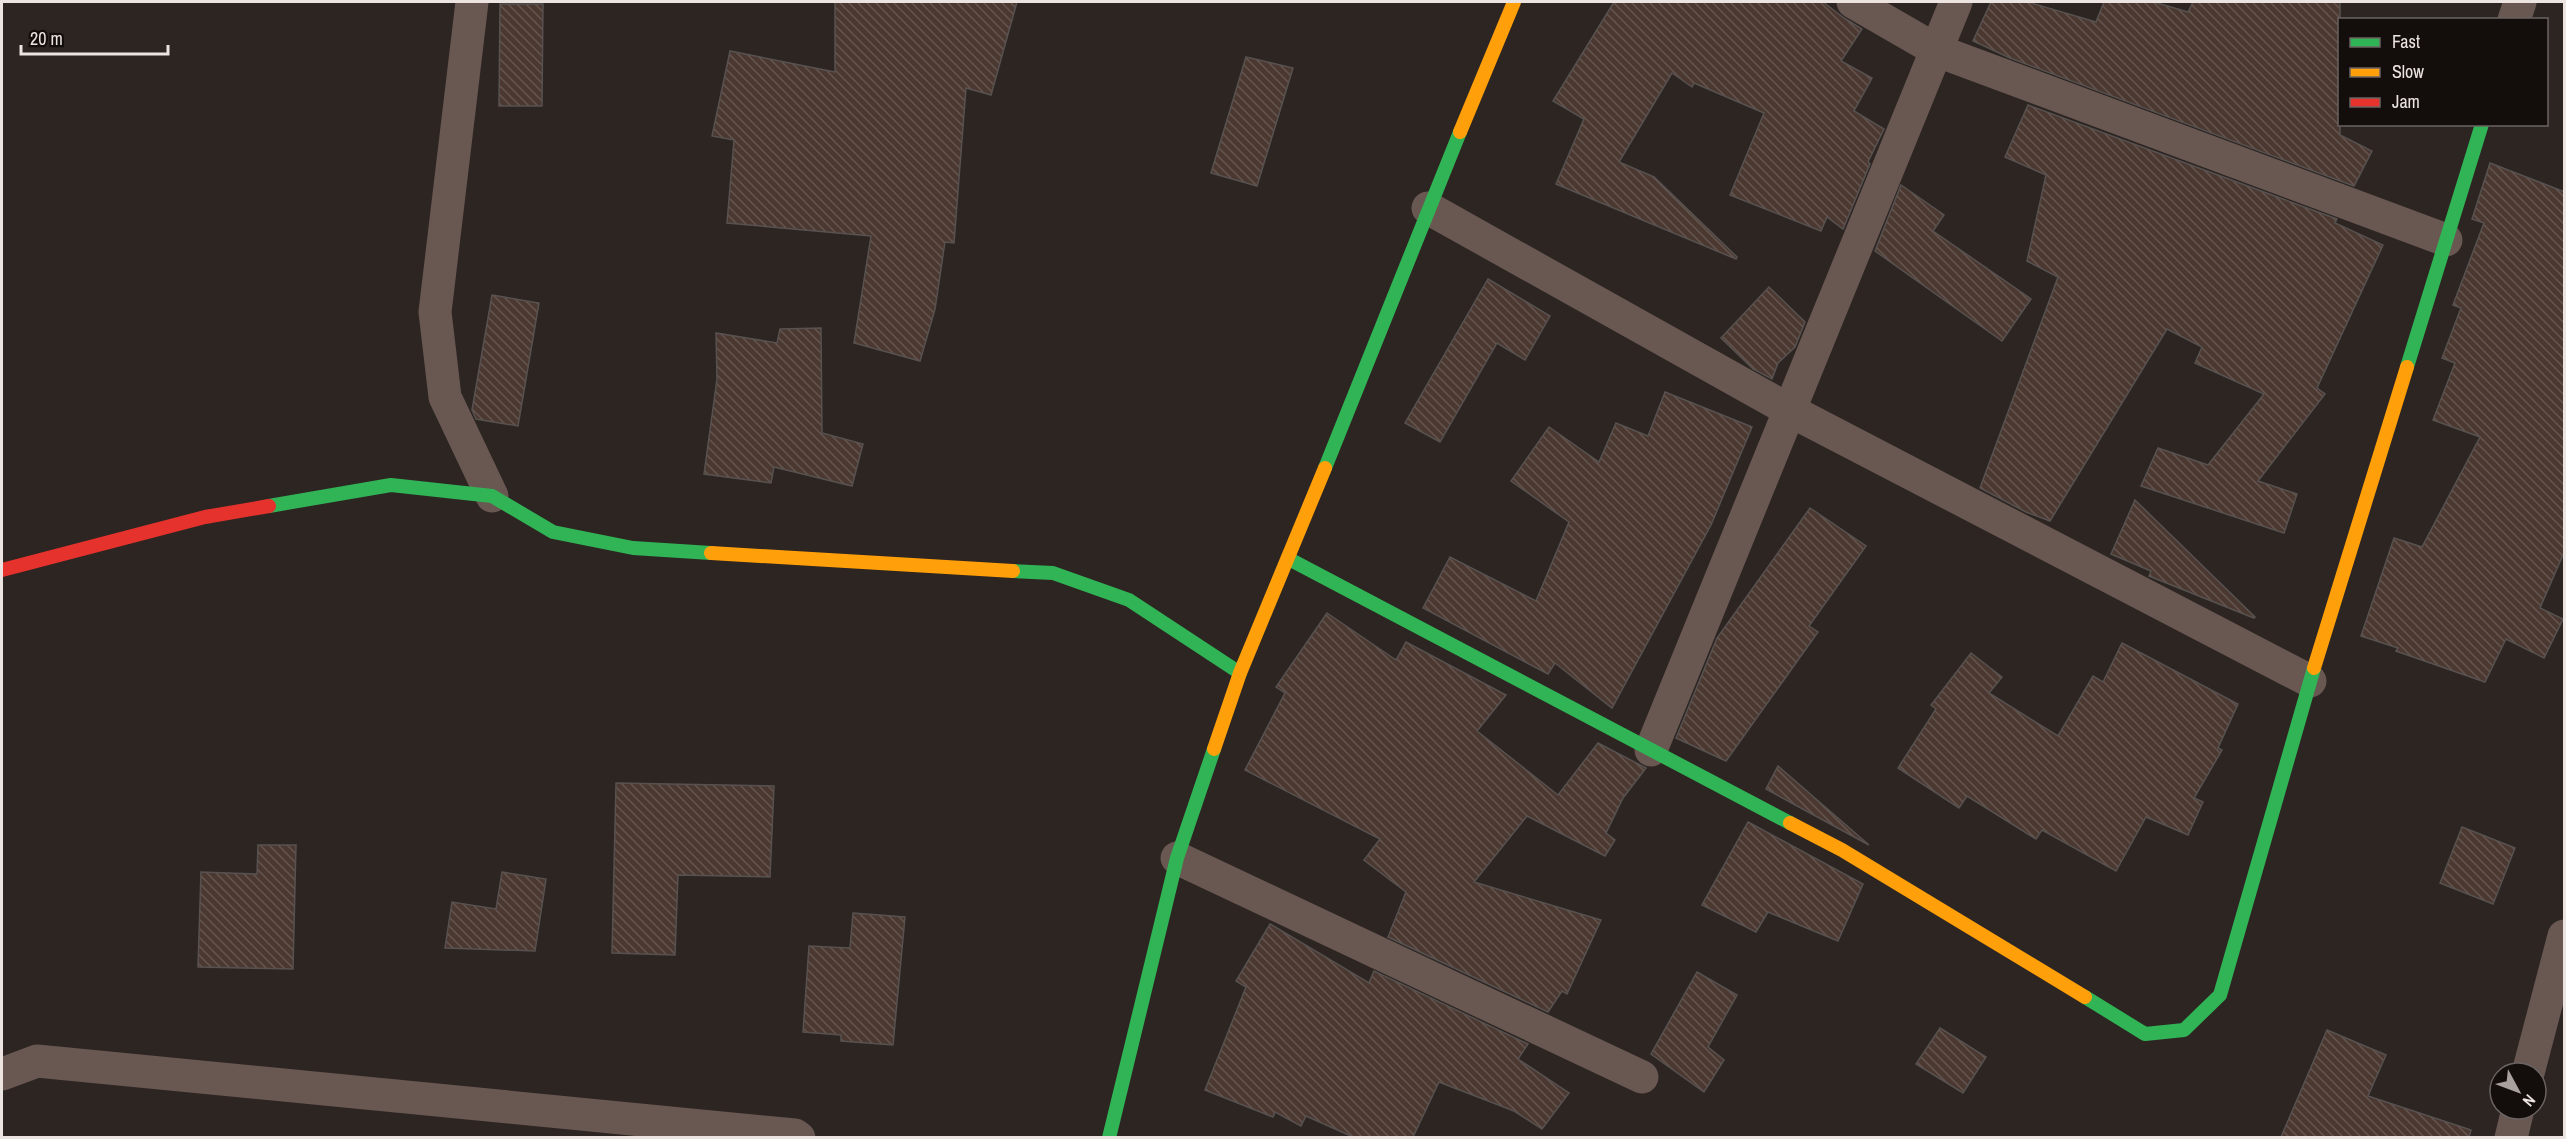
<svg xmlns="http://www.w3.org/2000/svg" width="2566" height="1139" font-family="'Archivo Narrow',sans-serif">
  <style>
    .building { fill: url(#building-back-hatch); stroke: #575250; stroke-width: 1.5 }
    .lines { fill: none; stroke-linecap: round; stroke-linejoin: round }
    .street { stroke: #695752; stroke-width: 33 }
    .fast { stroke: #30b455; stroke-width: 14 }
    .slow { stroke: #ff9f0a; stroke-width: 14 }
    .jam { stroke: #e5322d; stroke-width: 14 }
  </style>
  <defs>
    <pattern id="building-back-hatch" width="6" height="6" patternUnits="userSpaceOnUse" patternTransform="scale(1.5)"><rect width="6" height="6" fill="#4b3831"/><path d="M-1 5l2 2M0 0l6 6M5-1l2 2" fill="none" stroke="#65554f"/></pattern>
  </defs>
  <rect width="100%" height="100%" fill="#2c2522"/>
  <!-- building -->
  <g class="building">
    <path d="M835,2H1017L991,95L966,88L954,243L945,242L935,309L920,361L854,343L871,236L727,223L734,140L712,136L730,51L835,72Z"/>
    <path d="M1614,2H1823L1844,18L1862,29L1841,61L1872,78L1854,111L1884,129L1868,162L1870,164L1843,229L1827,217L1821,231L1730,195L1764,113L1694,83L1692,87L1672,73L1619,162L1654,177L1737,257L1736,259L1556,184L1584,119L1553,101Z"/>
    <path d="M1991,2H2028L2096,22L2104,2H2154L2188,12L2193,2H2340V135L2372,151L2354,186L2010,58L1973,41Z"/>
    <path d="M500,4H543L542,106H499Z"/>
    <path d="M1246,57L1293,68L1257,186L1211,173Z"/>
    <path d="M2028,105L2337,219L2335,223L2383,245L2317,388L2325,394L2258,481L2297,494L2284,533L2141,486L2158,448L2208,465L2264,394L2195,363L2202,347L2167,329L2050,521L2026,512L1980,488L2058,277L2027,261L2046,175L2005,157Z"/>
    <path d="M2490,163L2565,192V550L2540,608L2563,619L2544,658L2506,639L2485,682L2396,651L2398,648L2361,636L2394,538L2422,547L2480,437L2433,420L2455,363L2442,358L2461,308L2453,305L2484,223L2472,219Z"/>
    <path d="M1901,185L1944,215L1933,231L2031,299L2002,341L1875,251Z"/>
    <path d="M1488,279L1550,316L1525,360L1497,343L1440,442L1405,423Z"/>
    <path d="M1769,287L1805,322L1795,347L1778,363L1772,379L1753,369L1721,338Z"/>
    <path d="M492,295L539,303L518,426L476,419L472,410Z"/>
    <path d="M821,328L822,433L863,444L852,486L774,467L771,483L704,474L717,379L716,333L777,343L780,329Z"/>
    <path d="M1665,392L1752,427L1711,525L1612,708L1555,663L1548,674L1423,608L1450,557L1536,601L1569,522L1511,481L1549,427L1599,462L1616,423L1648,436Z"/>
    <path d="M2135,500L2255,617L2254,618L2149,576L2151,571L2111,554Z"/>
    <path d="M1810,508L1866,546L1809,626L1818,632L1726,761L1676,738L1717,638Z"/>
    <path d="M1327,613L1396,660L1406,642L1506,695L1477,731L1558,795L1598,743L1646,768L1623,798L1606,833L1615,840L1605,856L1527,816L1474,882L1601,920L1567,994L1562,991L1548,1012L1388,937L1406,892L1364,860L1380,839L1245,770L1285,693L1276,687Z"/>
    <path d="M2122,643L2238,704L2218,748L2222,750L2194,798L2203,802L2188,835L2146,817L2116,871L2042,830L2036,839L1967,796L1959,808L1898,768L1936,709L1931,705L1971,653L2002,677L1989,693L2058,736L2093,676L2103,682Z"/>
    <path d="M1778,766L1869,845L1766,789Z"/>
    <path d="M616,783L774,786L770,877L678,875L675,955L612,953Z"/>
    <path d="M1748,822L1863,884L1838,941L1768,912L1756,932L1702,905Z"/>
    <path d="M2462,827L2515,848L2493,904L2440,883Z"/>
    <path d="M258,845H296L293,969L198,967L201,872L257,874Z"/>
    <path d="M502,872L546,879L535,951L445,948L452,902L496,909Z"/>
    <path d="M853,913L905,917L893,1045L841,1041V1035L803,1032L809,946L850,948Z"/>
    <path d="M1270,924L1369,983L1374,971L1528,1044L1518,1059L1569,1093L1542,1129L1514,1111L1439,1082L1413,1137H1353L1306,1116L1301,1126L1275,1112L1273,1117L1205,1090L1246,987L1236,981Z"/>
    <path d="M1697,972L1737,995L1708,1047L1724,1060L1704,1092L1651,1054Z"/>
    <path d="M1940,1028L1986,1057L1963,1093L1916,1064Z"/>
    <path d="M2327,1030L2386,1055L2368,1096L2471,1130L2469,1137H2281Z"/>
  </g>
  <g class="lines">
    <!-- street -->
    <g class="street">
      <path d="M472,2L435,312L445,397L492,496"/>
      <path d="M1853,2L1938,51L2446,240"/>
      <path d="M2514,20L2520,2"/>
      <path d="M1428,208L1789,410L2310,681"/>
      <path d="M1651,750L1956,2"/>
      <path d="M1177,858L1642,1077"/>
      <path d="M2528,1073L2564,936"/>
      <path d="M2,1074L37,1061L795,1135L799,1138"/>
      <path d="M2511,1138L2518,1109"/>
    </g>
    <!-- fast -->
    <g class="fast">
      <path d="M2407,367L2482,124"/>
      <path d="M1325,468L1460,132"/>
      <path d="M269,506L391,485L492,496L553,532L633,548L711,553"/>
      <path d="M1289,559L1790,823"/>
      <path d="M1013,571L1053,573L1129,600L1240,673"/>
      <path d="M2085,997L2145,1034L2184,1030L2220,995L2314,668"/>
      <path d="M1109,1138L1177,858L1214,749"/>
    </g>
    <!-- slow -->
    <g class="slow">
      <path d="M1460,132L1514,2"/>
      <path d="M711,553L1013,571"/>
      <path d="M2314,668L2407,367"/>
      <path d="M1214,749L1240,673L1325,468"/>
      <path d="M1790,823L1842,850L2085,997"/>
    </g>
    <!-- jam -->
    <path class="jam" d="M2,570L205,517L269,506"/>
  </g>
  <!-- border -->
  <rect width="2566" height="1139" fill="none" stroke="#ece4e1" stroke-width="6"/>
  <!-- legend -->
  <rect x="2338" y="18" width="210" height="108" fill="#130d0c" stroke="#6a6361" stroke-width="1.5"/>
  <rect x="2350" y="38" width="30" height="9" fill="#30b455" stroke="#6a6361" stroke-width="1.5"/>
  <text x="2392" y="48" font-size="18" fill="#ece4e1">Fast</text>
  <rect x="2350" y="68" width="30" height="9" fill="#ff9f0a" stroke="#6a6361" stroke-width="1.5"/>
  <text x="2392" y="78" font-size="18" fill="#ece4e1">Slow</text>
  <rect x="2350" y="98" width="30" height="9" fill="#e5322d" stroke="#6a6361" stroke-width="1.5"/>
  <text x="2392" y="108" font-size="18" fill="#ece4e1">Jam</text>
  <!-- north arrow -->
  <g transform="translate(2518 1091) rotate(131)"><circle r="28" fill="#130d0c" stroke="#6a6361" stroke-width="1.5"/>
  <path d="M0-4.5L10 22L0 15L-10 22Z" fill="#a9a19e"/>
  <text y="-9" font-size="16" font-weight="bold" text-anchor="middle" fill="#ece4e1">N</text>
  </g>
  <!-- scale -->
  <path d="M21 45v9h147v-9" fill="none" stroke="#ece4e1" stroke-width="3"/>
  <text x="30" y="45" font-size="18" fill="#ece4e1" stroke="#130d0c" stroke-width="4.5" paint-order="stroke">20 m</text>
</svg>
